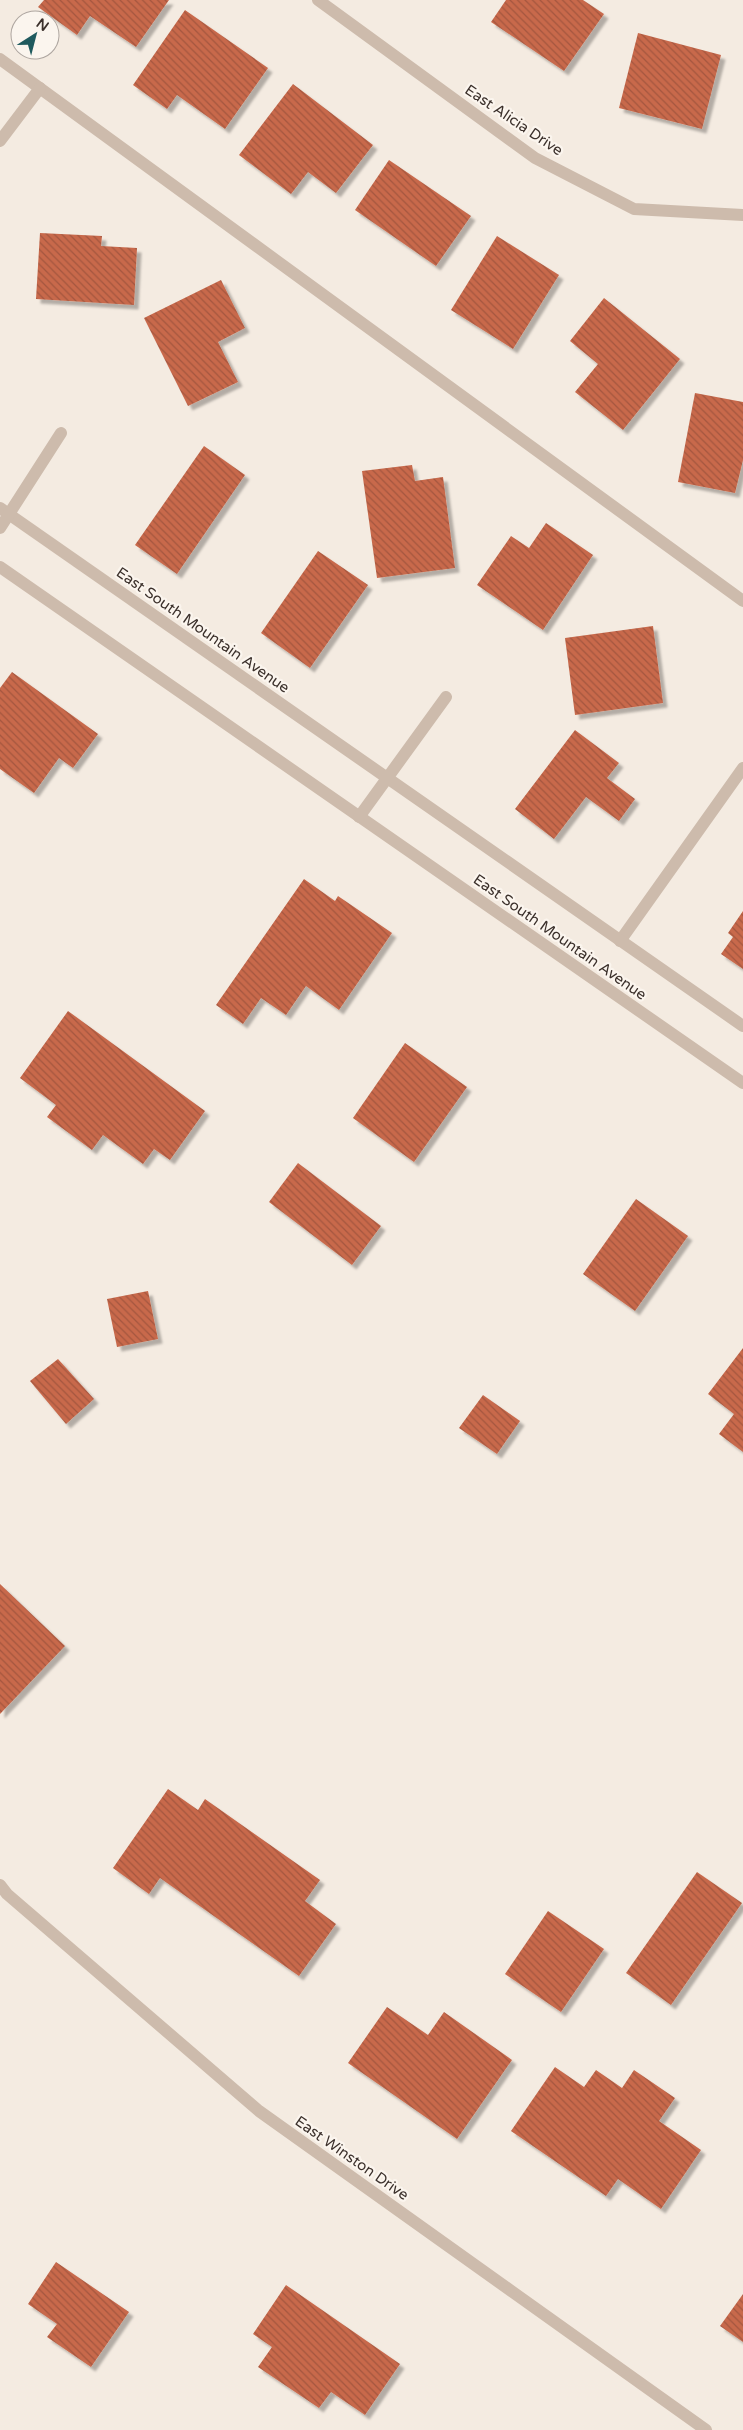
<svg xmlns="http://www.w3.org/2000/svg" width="743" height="2430" font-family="'Varela Round',sans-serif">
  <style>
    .building { fill: url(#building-back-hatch); filter: url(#shadow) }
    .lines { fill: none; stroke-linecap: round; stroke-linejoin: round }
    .service { stroke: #cdbbac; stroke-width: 12 }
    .minor { stroke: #cdbbac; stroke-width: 12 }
    .labels { text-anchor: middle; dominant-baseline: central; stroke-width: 4.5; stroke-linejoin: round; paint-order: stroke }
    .street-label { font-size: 15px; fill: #3b302b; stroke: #fbf5ee }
  </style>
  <defs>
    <pattern id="building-back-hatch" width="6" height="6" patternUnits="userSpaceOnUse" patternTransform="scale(1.25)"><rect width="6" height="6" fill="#c8694b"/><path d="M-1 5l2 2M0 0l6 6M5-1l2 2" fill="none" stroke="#a4573f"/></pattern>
    <filter id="shadow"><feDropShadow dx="4.5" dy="4.5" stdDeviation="1" flood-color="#0004"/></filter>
  </defs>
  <rect width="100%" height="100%" fill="#f4ebe1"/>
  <!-- building -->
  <g class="building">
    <path d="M44,0H169L136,47L90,16L77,35L38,7Z"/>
    <path d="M506,0H583L604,14L564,71L491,22Z"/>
    <path d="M185,10L268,68L225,129L177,95L167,109L133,85Z"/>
    <path d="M638,33L721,55L702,129L619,108Z"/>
    <path d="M293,84L373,145L336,193L308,172L291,194L239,155Z"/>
    <path d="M389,160L471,216L436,266L355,210Z"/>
    <path d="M40,233L102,236L101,246L137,248L134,305L36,299Z"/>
    <path d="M497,236L559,275L513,349L451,310Z"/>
    <path d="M221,280L245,328L218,342L238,382L188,406L144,318Z"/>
    <path d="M604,298L680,359L623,430L575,392L598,364L570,341Z"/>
    <path d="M695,393L743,402V460L735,493L678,482Z"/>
    <path d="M204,446L245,475L177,574L135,545Z"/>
    <path d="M412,465L415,481L443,477L455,568L377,578L362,471Z"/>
    <path d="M546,523L593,555L543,630L477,585L511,536L529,548Z"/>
    <path d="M318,551L368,585L310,668L261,633Z"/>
    <path d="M653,626L663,703L575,715L565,638Z"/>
    <path d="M12,672L98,734L73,768L59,758L34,793L0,769V688Z"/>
    <path d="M575,730L619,763L607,778L635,799L619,821L586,797L554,839L515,809Z"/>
    <path d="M304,879L335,901L338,896L392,933L339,1010L306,986L286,1015L261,998L243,1024L216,1005Z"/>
    <path d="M743,911V969L721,954L733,937L728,933Z"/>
    <path d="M68,1011L205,1111L170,1160L154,1149L143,1164L103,1135L92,1150L47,1117L56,1105L20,1078Z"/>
    <path d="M405,1043L467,1087L414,1162L353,1118Z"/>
    <path d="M298,1163L381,1226L352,1265L269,1202Z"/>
    <path d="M636,1199L688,1236L635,1311L583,1274Z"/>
    <path d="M148,1291L158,1339L117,1347L107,1299Z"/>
    <path d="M743,1348V1452L719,1434L734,1414L708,1394Z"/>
    <path d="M58,1359L94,1399L66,1424L30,1381Z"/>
    <path d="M483,1395L520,1421L497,1454L459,1428Z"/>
    <path d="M0,1584L65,1646L0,1714Z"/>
    <path d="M168,1789L198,1810L205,1799L320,1880L305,1901L336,1924L299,1976L160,1878L149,1894L113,1868Z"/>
    <path d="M697,1872L742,1903L671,2005L626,1973Z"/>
    <path d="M548,1911L604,1949L561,2012L505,1974Z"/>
    <path d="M387,2007L428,2035L444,2012L512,2060L457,2139L348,2063Z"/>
    <path d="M555,2067L584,2087L596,2070L622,2088L634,2070L675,2098L659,2121L701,2150L661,2209L618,2179L606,2196L511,2131Z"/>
    <path d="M56,2262L129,2312L91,2367L47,2337L57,2324L28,2304Z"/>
    <path d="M286,2285L400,2364L365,2415L331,2392L319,2408L258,2367L272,2347L253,2334Z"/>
    <path d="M743,2294V2342L720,2326Z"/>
  </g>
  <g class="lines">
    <!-- service -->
    <g class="service">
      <path d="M0,59L743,601"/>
      <path d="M0,141L40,88"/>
      <path d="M620,941L743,768"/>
    </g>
    <!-- minor -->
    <g class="minor">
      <path d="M318,0L535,158L634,209L743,215"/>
      <path d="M0,508L743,1026"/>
      <path d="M0,528L61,433"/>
      <path d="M0,567L743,1083"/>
      <path d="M359,817L446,697"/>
      <path d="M0,1885L7,1894L259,2111L706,2430"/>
    </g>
  </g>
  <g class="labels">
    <!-- street labels -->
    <g class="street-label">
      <text transform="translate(514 120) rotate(34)">East Alicia Drive</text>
      <text transform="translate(203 630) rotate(35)">East South Mountain Avenue</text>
      <text transform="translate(560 937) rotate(35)">East South Mountain Avenue</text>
      <text transform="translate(352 2158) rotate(35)">East Winston Drive</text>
    </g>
  </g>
  <!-- north arrow -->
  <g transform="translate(35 35) rotate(36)"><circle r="24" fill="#fbf5ee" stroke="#aea6a0"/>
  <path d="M0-4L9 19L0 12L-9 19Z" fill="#1f5a5e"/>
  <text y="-8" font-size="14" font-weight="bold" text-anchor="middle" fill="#3b302b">N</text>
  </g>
</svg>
